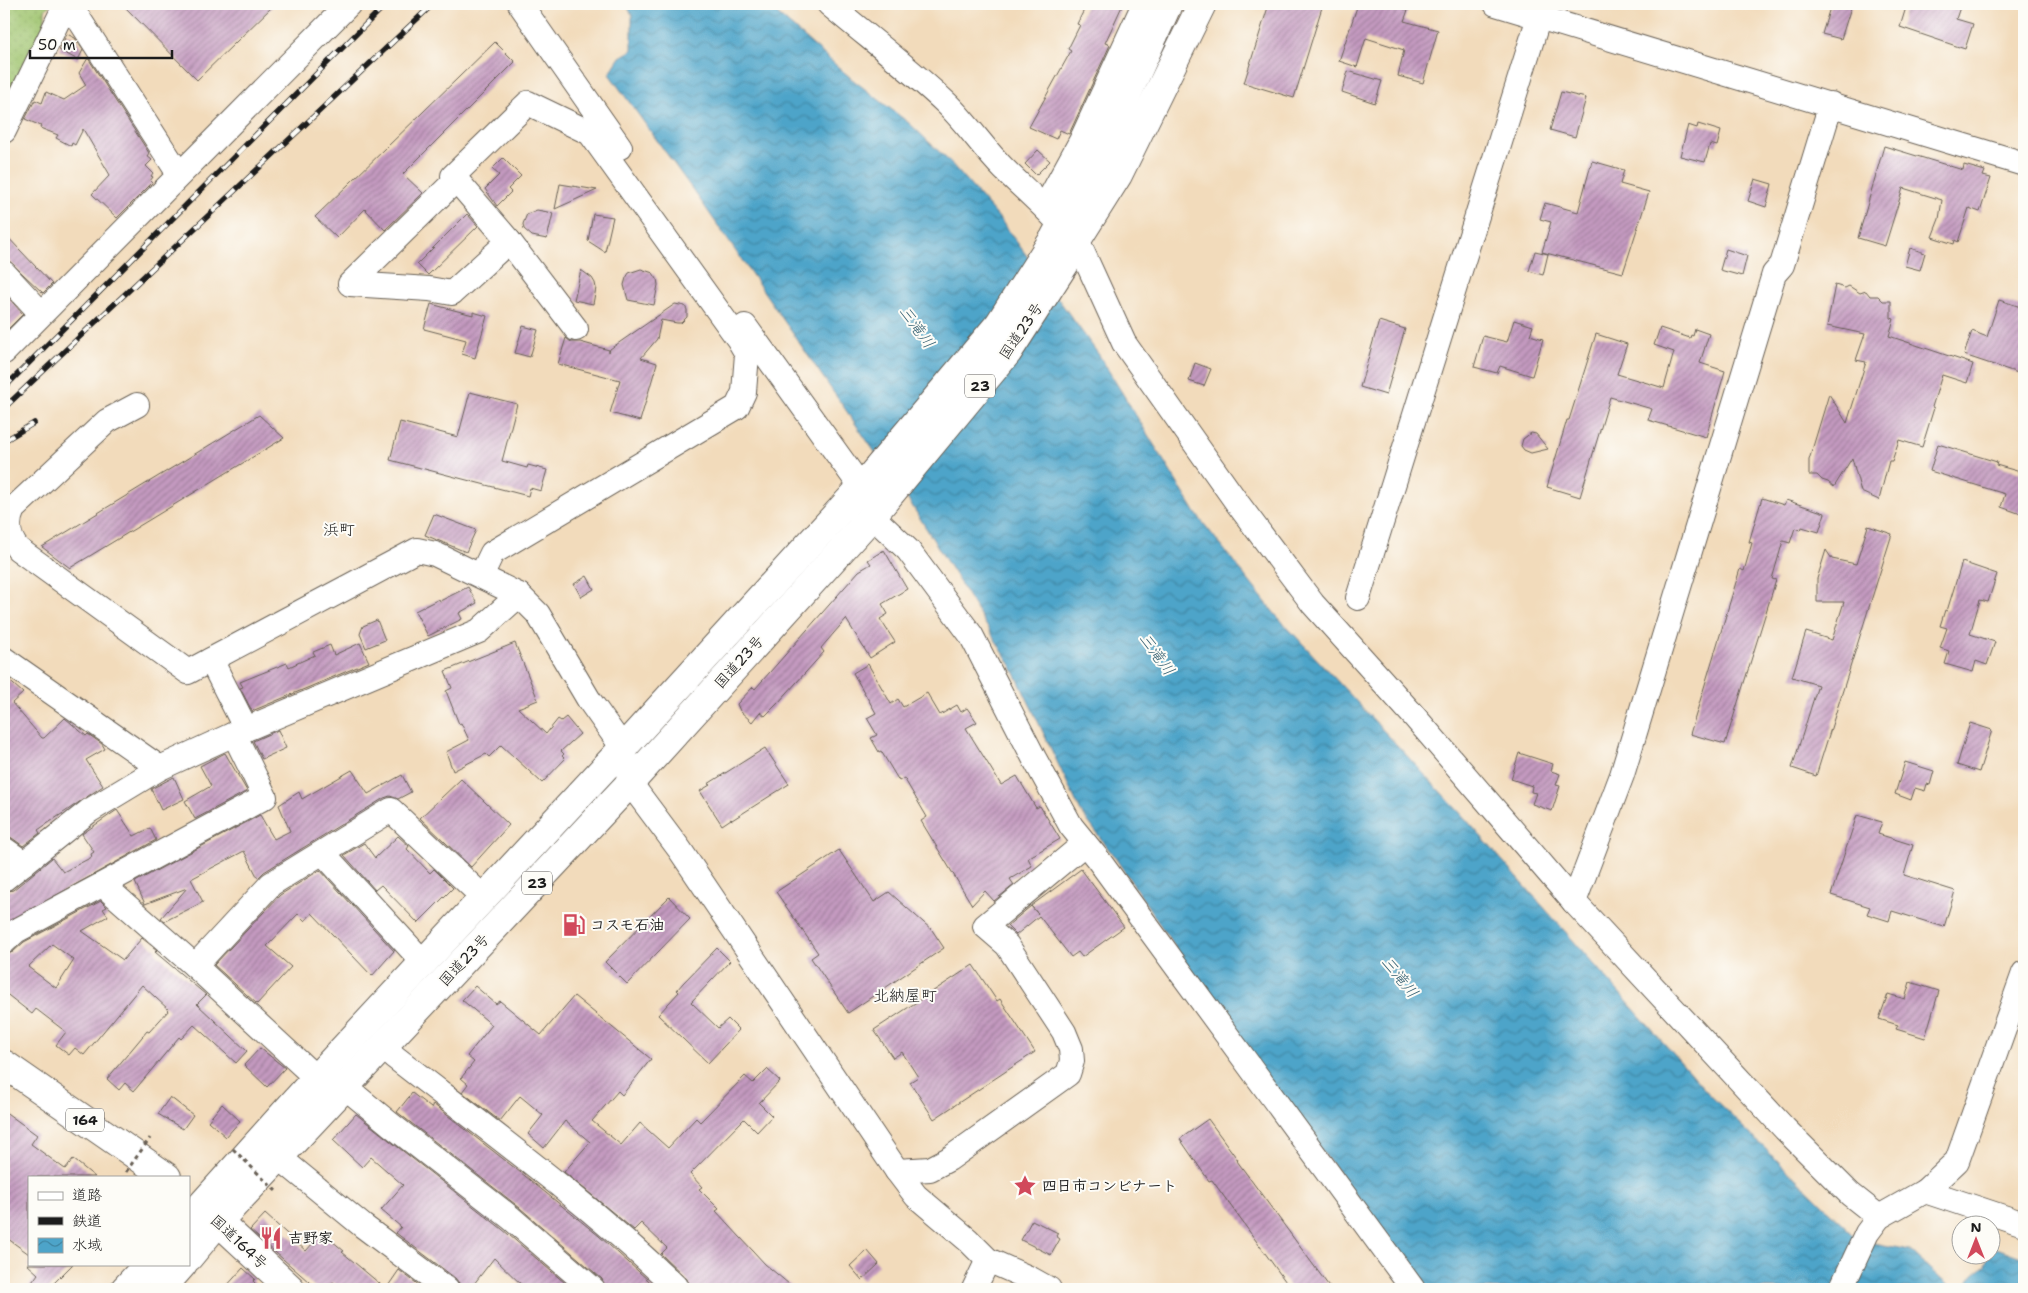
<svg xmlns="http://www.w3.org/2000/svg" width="2028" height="1293" font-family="'Shantell Sans','Klee One',sans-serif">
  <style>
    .park { fill: url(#park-dots); stroke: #5e7045 }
    .water { fill: url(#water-waves); stroke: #346072 }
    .building { fill: url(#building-hatch); fill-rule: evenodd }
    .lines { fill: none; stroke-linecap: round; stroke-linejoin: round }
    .minor-casing { stroke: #675f54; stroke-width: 26 }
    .highway-casing { stroke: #675f54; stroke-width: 30 }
    .minor { stroke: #fff; stroke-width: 24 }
    .highway { stroke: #fff; stroke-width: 28 }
    .rail-casing { stroke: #1c1c1c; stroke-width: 5.5 }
    .rail { stroke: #fdfcf7; stroke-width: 4; stroke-dasharray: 11; stroke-linecap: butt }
    .path-bridge { stroke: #675f54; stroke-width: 3; stroke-dasharray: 4 4; stroke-linecap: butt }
    .labels { text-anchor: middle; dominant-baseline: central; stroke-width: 4; stroke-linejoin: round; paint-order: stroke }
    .shield { fill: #fdfcf7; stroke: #605f5e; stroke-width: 1 }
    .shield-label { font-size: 14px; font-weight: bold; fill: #1c1c1c }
    .street-label { font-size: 15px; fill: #1c1c1c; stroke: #fdfcf7 }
    .poi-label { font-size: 15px; font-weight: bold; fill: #1c1c1c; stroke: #fdfcf7; text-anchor: start }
    .water-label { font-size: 16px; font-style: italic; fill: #346072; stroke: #fdfcf7 }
    .neighbourhood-label { font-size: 16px; fill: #1c1c1c; stroke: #fdfcf7 }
  </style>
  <defs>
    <pattern id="park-dots" width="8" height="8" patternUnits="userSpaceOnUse" patternTransform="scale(1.25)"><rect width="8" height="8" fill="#9fc46e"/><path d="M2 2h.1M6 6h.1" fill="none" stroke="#88a85f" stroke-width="1.8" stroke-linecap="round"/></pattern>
    <pattern id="water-waves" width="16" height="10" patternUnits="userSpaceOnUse" patternTransform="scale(1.25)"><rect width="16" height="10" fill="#4da4c9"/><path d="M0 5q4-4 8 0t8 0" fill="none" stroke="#3f85a2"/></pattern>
    <pattern id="building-hatch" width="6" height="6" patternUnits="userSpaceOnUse" patternTransform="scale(1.25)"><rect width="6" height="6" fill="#c49ac0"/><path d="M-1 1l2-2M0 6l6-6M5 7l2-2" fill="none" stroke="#9e7d9b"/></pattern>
  </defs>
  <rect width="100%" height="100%" fill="#fdfcf7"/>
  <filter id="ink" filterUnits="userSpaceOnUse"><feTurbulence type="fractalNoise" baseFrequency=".02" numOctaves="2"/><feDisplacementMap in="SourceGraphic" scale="10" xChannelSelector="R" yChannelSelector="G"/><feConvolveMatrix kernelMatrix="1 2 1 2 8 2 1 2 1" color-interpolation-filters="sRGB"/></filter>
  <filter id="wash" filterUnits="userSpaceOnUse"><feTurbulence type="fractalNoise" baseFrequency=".0096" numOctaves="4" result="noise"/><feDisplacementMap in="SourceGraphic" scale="20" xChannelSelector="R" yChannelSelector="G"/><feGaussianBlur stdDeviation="1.12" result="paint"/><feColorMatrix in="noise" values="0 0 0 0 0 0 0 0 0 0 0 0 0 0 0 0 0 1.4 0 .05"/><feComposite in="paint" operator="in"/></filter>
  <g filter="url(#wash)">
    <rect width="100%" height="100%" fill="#f2dbbb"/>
    <!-- park -->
    <path class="park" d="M4,4H51L45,10V30L4,106Z"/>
    <!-- water -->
    <g class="water">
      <path d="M626,4H766L852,79L909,123L949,161L1000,219L1099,355L1197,515L1275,614L1463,816L1708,1093L1859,1240L1909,1250L1952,1289H1428L1243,1049L1116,859L1081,812L1012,667L913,507L703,204L609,74L620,57L632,50V15Z"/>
      <path d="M1991,1246L2024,1258V1289H1960L1985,1265L1988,1256H1990Z"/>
    </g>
    <g id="blocks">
      <!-- building -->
      <g class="building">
        <path d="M122,4H275L197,80Z"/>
        <path d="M1087,4H1123L1105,43L1110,45L1069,134L1060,130L1056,139L1029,127L1071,51L1068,49L1080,25L1077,24Z"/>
        <path d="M1269,4H1323L1294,98L1244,83Z"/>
        <path d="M1358,4H1387L1408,10L1404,21L1438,30L1423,83L1398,76L1404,50L1366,38L1357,67L1339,61Z"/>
        <path d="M1831,4H1852L1841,39L1822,34Z"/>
        <path d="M1907,4H1961L1956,19L1973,24L1965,49L1900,27Z"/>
        <path d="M67,34L75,38L83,50L78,60L59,50Z"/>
        <path d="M495,42L515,62L403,174L423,193L385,230L365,209L337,238L315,217Z"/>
        <path d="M88,58L149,153L147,156L152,160L146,166L153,173L151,176L153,177L150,181L152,183L117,218L92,194L110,175L83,129L75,145L72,143L71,146L56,138L58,135L40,128L41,126L25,119L35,100L42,103L46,92L64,100L86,85L79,73Z"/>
        <path d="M1348,71L1382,81L1375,103L1342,92Z"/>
        <path d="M1561,92L1586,98L1575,137L1550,130Z"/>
        <path d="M1698,124L1721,131L1717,146L1710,144L1705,162L1680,156L1688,125L1697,128Z"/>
        <path d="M1884,146L1963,170L1964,165L1985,171L1983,176L1991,178L1980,212L1969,208L1958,242L1955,240L1954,244L1932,237L1939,219L1942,200L1903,188L1885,246L1858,238Z"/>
        <path d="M1038,150L1050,161L1036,175L1025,164Z"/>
        <path d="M503,158L521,176L508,189L511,192L497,206L485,189L499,175L492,169Z"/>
        <path d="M1592,161L1624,170L1620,184L1649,192L1623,273L1542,252L1551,222L1540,219L1545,203L1578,212Z"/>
        <path d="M1755,179L1772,184L1766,207L1748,201Z"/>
        <path d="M560,184L597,190L555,209Z"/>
        <path d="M537,210L553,213L547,239L532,236L524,229L523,224L527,214Z"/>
        <path d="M467,214L478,226L428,275L417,264Z"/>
        <path d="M593,214L613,217L605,252L588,241Z"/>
        <path d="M4,233L52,284L43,293L4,256Z"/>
        <path d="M1910,248L1925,253L1920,270L1905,266Z"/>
        <path d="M1726,249L1747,256L1742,276L1720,270Z"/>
        <path d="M1535,251L1548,254L1543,275L1529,271Z"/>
        <path d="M641,269L653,273L657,279L658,285L654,305L628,300L624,285L626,278L629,273Z"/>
        <path d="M581,270L592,278L595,283L596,288L593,304L574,300Z"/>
        <path d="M1835,285L1845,288L1849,286L1860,293L1866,291L1870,296H1878L1883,301H1891V318L1894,319L1889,336L1973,364L1967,383L1942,375L1932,407L1934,408L1922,447L1899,440L1892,461H1889L1879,500L1861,492L1852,458L1834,487L1828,482L1822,480L1817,475H1809V460L1829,394L1847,423L1866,362L1856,360L1865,334L1827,326Z"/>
        <path d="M6,295L23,314L4,333V296Z"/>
        <path d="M1999,300L2024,308V375L1964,355L1972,331L1987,337Z"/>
        <path d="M431,304L473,315V312L487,316L475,358L462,354L466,340L424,329Z"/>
        <path d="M675,304L685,306L687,310V317L681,323H677L661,320L657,339L641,358L657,363L640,421L610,413L620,380L558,364L566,338L571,342H580L609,350V352L610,349Z"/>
        <path d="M1514,320L1533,326L1530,335L1543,339L1532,376L1500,366L1497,373L1474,367L1483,336L1507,342Z"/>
        <path d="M1379,321L1405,329L1386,395L1360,387Z"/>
        <path d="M523,326L538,330L530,357L515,353Z"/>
        <path d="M1660,328L1690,338L1691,335L1693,336L1695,329L1709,334L1700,363L1725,371L1706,437L1648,420L1652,409L1610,397L1580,497L1547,487L1567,420H1569L1596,334L1627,344L1617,374L1664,388L1674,352L1654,345Z"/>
        <path d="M1195,363L1211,369L1204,386L1189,381Z"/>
        <path d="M470,392L517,404L502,461L527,468L528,465L547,470L541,491L530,488L528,496L390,460L400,422L458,437Z"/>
        <path d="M259,415L284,438L70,568L42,547Z"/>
        <path d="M1531,433L1536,434L1548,449L1531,453L1524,450L1521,446L1523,439Z"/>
        <path d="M1938,444L1997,462L1996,465L2024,473V515L2001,507L2005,494L1930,471Z"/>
        <path d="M1762,498L1784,505L1786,500L1825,513L1819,532L1802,527L1801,530L1795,528L1790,543L1783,541L1772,579L1776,580L1725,744L1690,734L1740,569L1744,571L1752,543L1749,542Z"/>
        <path d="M434,514L476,530L466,552L425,535Z"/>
        <path d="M1868,526L1892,534L1816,776L1792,768L1818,685L1792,677L1806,632L1832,640L1844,602H1817V579L1826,550L1832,559L1856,564Z"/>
        <path d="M884,550L907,589L882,604L888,614L880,619L895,642L870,658L846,619L821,648L824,652L778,703L765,716L760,712L752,722L740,711L737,704L753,687L755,689L859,571L871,564L868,560Z"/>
        <path d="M1962,562L1997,574L1988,602L1980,600L1970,634L1995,642L1987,665L1976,661L1973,672L1945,664L1949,651L1940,648L1947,628L1940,626L1945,610L1947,611Z"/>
        <path d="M587,576L594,589L581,597L574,584Z"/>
        <path d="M468,587L477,603L459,613L462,619L428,636L415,611L439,599L440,601Z"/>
        <path d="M377,620L385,640L366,648L360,634L363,626Z"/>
        <path d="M360,643L369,662L252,711L240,688L243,687L240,682L287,663L289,667L315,655L313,652L330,645L334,655Z"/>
        <path d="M515,643L538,700L518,708L546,734L558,719L561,721L566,717L580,734L561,751L564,754L562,756L565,759L542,783L501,745L489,757L486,754L453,771L446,752L469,740L461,723L459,724L446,691L452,688L445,671Z"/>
        <path d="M868,664L891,704L898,699L903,707L927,693L940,715L957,705L961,712L967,708L977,722L966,728L1001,785L1017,776L1036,808L1040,806L1060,839L1028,858L1032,866L1010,879L1014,885L994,901L985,891L972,905L921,821L927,817L904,778L899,781L881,751L879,752L871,738L877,735L867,718L876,713L853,673Z"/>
        <path d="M4,676L23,693L12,703L42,738H44L65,718L86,736L88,734L102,744L105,749L86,760L103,786L38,830L40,833L23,846L12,838L4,835Z"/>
        <path d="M1970,723L1992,730L1979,772L1957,765Z"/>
        <path d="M278,730L286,748L262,759L253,741Z"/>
        <path d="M765,748L789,784L732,820L731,819L722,825L700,791L710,785L708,784Z"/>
        <path d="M225,753L247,791L195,819L185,801L211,786L200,766Z"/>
        <path d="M1519,753L1553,764L1551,771L1560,774L1556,785L1560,786L1552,811L1532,804L1536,793L1531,792L1532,786L1511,779Z"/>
        <path d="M1905,762L1934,771L1930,785L1927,784L1925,791L1915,788L1911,800L1895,794Z"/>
        <path d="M352,770L368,794L402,775L411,792L398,799L390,796L384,798L264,872L258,878L244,851L191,879L203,902L165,921L161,918L187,888L145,904L135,882L260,815L274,839L290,831L279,805L299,792L302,799Z"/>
        <path d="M174,777L184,799L161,810L151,789Z"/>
        <path d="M461,779L509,825L471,867L420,818Z"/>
        <path d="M117,810L134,836L150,828L156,840L4,924V892L13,890L52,858L63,872L92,857L91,854L94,852L82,834Z"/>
        <path d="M1857,815L1882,822L1878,834L1913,845L1904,875L1955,891L1944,927L1892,911L1889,921L1867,914L1870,907L1831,895Z"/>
        <path d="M398,836L409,846L407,849L430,873L434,869L453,888L418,923L381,885L375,890L344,855L364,843L375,858Z"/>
        <path d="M839,850L874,902L889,892L932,930L944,948L848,1013L811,958L818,953L776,892Z"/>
        <path d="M1081,869L1124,927L1082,957L1078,952L1071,957L1039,916L1016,935L1007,926L1031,906L1038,914L1031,906Z"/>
        <path d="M320,870L394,951L372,976L312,913L305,921L298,914L267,946L291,967L257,1004L214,965L280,895Z"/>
        <path d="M669,897L690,919L627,984L605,962Z"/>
        <path d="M101,901L107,907L103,909L108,916L82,931L123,960L142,938L157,950L155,952L206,995L197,1004L247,1051L236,1063L194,1025L181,1039L179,1037L134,1091L125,1083L119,1090L107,1079L147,1031L149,1032L169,1010L142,985L84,1055L75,1048L69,1055L56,1045L66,1032L36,1009L32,1014L4,992V955L13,952L24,942ZM52,944L74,960L56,988L28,967Z"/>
        <path d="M717,948L730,961L691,1002L718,1028L728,1019L739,1030L708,1063L658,1015L679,992L677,990L683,983Z"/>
        <path d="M973,965L997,1001L1000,999L1035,1052L934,1119L910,1082L918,1077L902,1052L893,1058L874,1030Z"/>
        <path d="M1910,982L1939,991L1925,1038L1896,1029L1898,1025L1879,1019L1888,994L1905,999Z"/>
        <path d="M475,986L496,1004L500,1001L541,1035L574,996L651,1059L622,1095L618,1091L592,1121L621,1145L640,1123L668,1148L696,1118L700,1122L745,1076L753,1083L767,1069L780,1081L759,1103L772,1116L757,1132L744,1119L690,1174L702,1187L699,1189L719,1209L716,1211L765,1264L795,1289H691L687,1279L661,1254L667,1248L641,1223L634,1230L564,1172L590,1142L565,1121L544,1148L528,1134L543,1115L520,1096L500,1121L462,1092L468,1084L461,1078L474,1062L467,1056L492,1025L462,1000Z"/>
        <path d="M260,1048L285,1068L267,1087L244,1065Z"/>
        <path d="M412,1093L431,1108L433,1104L525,1176L599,1236L658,1289H606L602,1279L520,1208L397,1112Z"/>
        <path d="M170,1097L193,1115L183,1129L158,1114Z"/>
        <path d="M222,1104L240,1121L226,1137L208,1121Z"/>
        <path d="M4,1111L37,1135L31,1144L65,1169L73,1159L95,1177H29V1254L4,1236Z"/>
        <path d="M356,1114L502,1229L572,1289H526L494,1258L470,1289H461L459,1283L455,1278L396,1233L401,1227L381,1210L403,1185L371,1157L362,1167L333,1140Z"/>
        <path d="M1208,1119L1238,1160L1237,1161L1331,1289H1291L1212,1180L1209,1181L1180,1139Z"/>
        <path d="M265,1214L306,1251L320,1235L322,1237L324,1234L344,1251L342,1252L386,1289L399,1270L424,1289H341L333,1282L326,1289H317L250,1230Z"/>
        <path d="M1032,1220L1058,1233L1056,1236L1060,1239L1051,1255L1021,1240Z"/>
        <path d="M867,1250L879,1264L862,1280L850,1266Z"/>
        <path d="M27,1264H73L48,1289H27L38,1274Z"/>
        <path d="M243,1268L255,1279L253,1281L261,1289H224Z"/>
      </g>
    </g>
  </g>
  <g filter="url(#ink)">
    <use href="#blocks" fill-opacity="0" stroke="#675f54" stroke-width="1"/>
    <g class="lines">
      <defs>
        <g id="minor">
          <path d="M520,4L620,147"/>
          <path d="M829,4C868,37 909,68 946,103C967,123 983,148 1004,169C1023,188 1043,205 1061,225"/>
          <path d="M1496,4L2024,164"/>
          <path d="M4,131L63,10L79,19L179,174"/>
          <path d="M456,180L350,284L429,289L452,293L509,241"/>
          <path d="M1045,207L1081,141L1144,4"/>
          <path d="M1077,240L1124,343L1238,504L1313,604L1413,715L1574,902L1785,1129L1850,1194L1879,1217"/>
          <path d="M4,273L41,313"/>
          <path d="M745,326L861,487"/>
          <path d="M4,352L349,4"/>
          <path d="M137,405L107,421L13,509C6,524 8,537 18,549L188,672L417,550L435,554L519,595"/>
          <path d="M872,516L908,550L971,635L1034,758L1071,826L1097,858L1413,1289"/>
          <path d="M481,576L492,553L737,407L744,392L747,354L739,340L590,133L528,103L453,176L509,241L576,329"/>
          <path d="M1358,598L1543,4"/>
          <path d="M4,659L160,768"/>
          <path d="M211,660L246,729"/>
          <path d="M4,849L24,863"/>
          <path d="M323,853L424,963"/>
          <path d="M4,879L89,811L160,768L234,734L479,631L519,595L538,614L589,700L623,748L630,783L680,850L897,1171L916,1196L968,1240L988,1260L1031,1279L1049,1289"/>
          <path d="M103,885L195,966L316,1078"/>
          <path d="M1574,902L1622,775L1774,274L1782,265L1831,104"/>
          <path d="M4,942L16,931L265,797L234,734"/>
          <path d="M195,966L271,884L391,810L484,898"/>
          <path d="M383,1048C483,1126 587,1201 678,1289"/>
          <path d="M345,1087L390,1124L511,1218L593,1289"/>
          <path d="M280,1158L363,1226L447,1289"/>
          <path d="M897,1171L930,1169L949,1159L1068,1074L1072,1061L1071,1049L1064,1032L1007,945L985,926L1084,844"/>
          <path d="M1925,1191L2024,1224"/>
          <path d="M974,1289L988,1260"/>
          <path d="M1841,1289L1867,1233L1879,1217L1925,1191L1957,1161L2024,973"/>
        </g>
        <g id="highway">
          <path d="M4,1064L167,1177"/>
          <path d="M206,1210L291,1289"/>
          <path d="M189,1219L316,1078L623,748L866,482L999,324L1054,238L1101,152L1168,4"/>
          <path d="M189,1257L218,1222L630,783L872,516L1008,352L1068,259L1077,240L1118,175L1202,4"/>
          <path d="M125,1289L148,1264"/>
          <path d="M161,1289L183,1264"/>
        </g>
      </defs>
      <!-- minor casing -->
      <use href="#minor" class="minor-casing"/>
      <!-- highway casing -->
      <use href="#highway" class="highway-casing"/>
      <!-- minor -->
      <use href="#minor" class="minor"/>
      <!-- highway -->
      <use href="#highway" class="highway"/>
      <defs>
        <g id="rail">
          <path d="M4,388L386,4"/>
          <path d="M4,408L433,4"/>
          <path d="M4,441L34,423"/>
        </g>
      </defs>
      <!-- rail casing -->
      <use href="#rail" class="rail-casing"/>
      <!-- rail -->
      <use href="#rail" class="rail"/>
      <!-- path-bridge -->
      <g class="path-bridge">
        <path d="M233,1149L277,1192"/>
        <path d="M126,1172L150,1138"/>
      </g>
    </g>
  </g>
  <!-- icons -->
  <defs>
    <symbol id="fuel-bare" viewBox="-9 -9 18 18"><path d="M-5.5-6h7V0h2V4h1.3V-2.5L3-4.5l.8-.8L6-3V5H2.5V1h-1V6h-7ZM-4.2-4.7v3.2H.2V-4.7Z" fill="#d1495b" stroke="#fdfcf7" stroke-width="2.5" paint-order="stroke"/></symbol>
    <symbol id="sight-bare" viewBox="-9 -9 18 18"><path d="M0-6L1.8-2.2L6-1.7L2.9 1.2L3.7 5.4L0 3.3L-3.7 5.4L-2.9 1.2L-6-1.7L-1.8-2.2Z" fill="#d1495b" stroke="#fdfcf7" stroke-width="2.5" paint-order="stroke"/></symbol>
    <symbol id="restaurant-bare" viewBox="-9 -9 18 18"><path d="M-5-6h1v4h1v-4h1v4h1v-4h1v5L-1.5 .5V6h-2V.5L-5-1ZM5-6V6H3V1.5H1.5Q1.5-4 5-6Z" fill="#d1495b" stroke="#fdfcf7" stroke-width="2.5" paint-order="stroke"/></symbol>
  </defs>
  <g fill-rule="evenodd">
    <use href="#fuel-bare" x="558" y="909" width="32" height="32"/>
    <use href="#sight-bare" x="1009" y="1170" width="32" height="32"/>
    <use href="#restaurant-bare" x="255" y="1222" width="32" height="32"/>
  </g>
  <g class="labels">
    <!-- shield labels -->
    <g class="shield">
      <rect x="965" y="374.5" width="30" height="23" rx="4"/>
      <rect x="522" y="871.5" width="30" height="23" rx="4"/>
      <rect x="66" y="1108.5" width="38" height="23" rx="4"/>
    </g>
    <g class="shield-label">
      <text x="980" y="386">23</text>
      <text x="537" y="883">23</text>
      <text x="85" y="1120">164</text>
    </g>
    <!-- street labels -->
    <g class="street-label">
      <text transform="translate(1021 331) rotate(-56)">国道23号</text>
      <text transform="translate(739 662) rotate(-48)">国道23号</text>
      <text transform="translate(464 960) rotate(-47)">国道23号</text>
      <text transform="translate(239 1242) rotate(43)">国道164号</text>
    </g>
    <!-- poi labels -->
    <g class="poi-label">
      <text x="590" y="925">コスモ石油</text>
      <text x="1042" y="1186">四日市コンビナート</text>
      <text x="288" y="1238">吉野家</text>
    </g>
    <!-- water labels -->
    <g class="water-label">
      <text transform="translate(917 327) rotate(54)">三滝川</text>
      <text transform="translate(1157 654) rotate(54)">三滝川</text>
      <text transform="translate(1400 977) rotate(51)">三滝川</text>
    </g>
    <!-- neighbourhood labels -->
    <g class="neighbourhood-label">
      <text x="339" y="529">浜町</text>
      <text x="905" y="995">北納屋町</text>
    </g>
  </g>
  <!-- margin -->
  <rect width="2028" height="1293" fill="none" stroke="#fdfcf7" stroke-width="20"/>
  <!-- legend -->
  <rect x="28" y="1176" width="162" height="90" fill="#fdfcf7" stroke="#a3a29f"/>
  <rect x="38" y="1192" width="25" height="8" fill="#ffffff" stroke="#a3a29f"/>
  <text x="72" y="1200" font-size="15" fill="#1c1c1c">道路</text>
  <rect x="38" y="1217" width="25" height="8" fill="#1c1c1c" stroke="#a3a29f"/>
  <text x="72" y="1226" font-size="15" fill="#1c1c1c">鉄道</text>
  <rect x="38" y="1238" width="25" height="15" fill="url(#water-waves)" stroke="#a3a29f"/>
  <text x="72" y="1250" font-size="15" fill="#1c1c1c">水域</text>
  <!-- north arrow -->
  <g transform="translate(1976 1240)"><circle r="24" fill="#fdfcf7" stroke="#a3a29f"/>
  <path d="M0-4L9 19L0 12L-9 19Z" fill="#d1495b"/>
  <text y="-8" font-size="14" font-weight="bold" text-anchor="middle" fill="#1c1c1c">N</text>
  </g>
  <!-- scale -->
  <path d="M30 50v8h142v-8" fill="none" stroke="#1c1c1c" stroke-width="2.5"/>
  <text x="38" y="50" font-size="15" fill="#1c1c1c" stroke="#fdfcf7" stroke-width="4" paint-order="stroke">50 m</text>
</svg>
